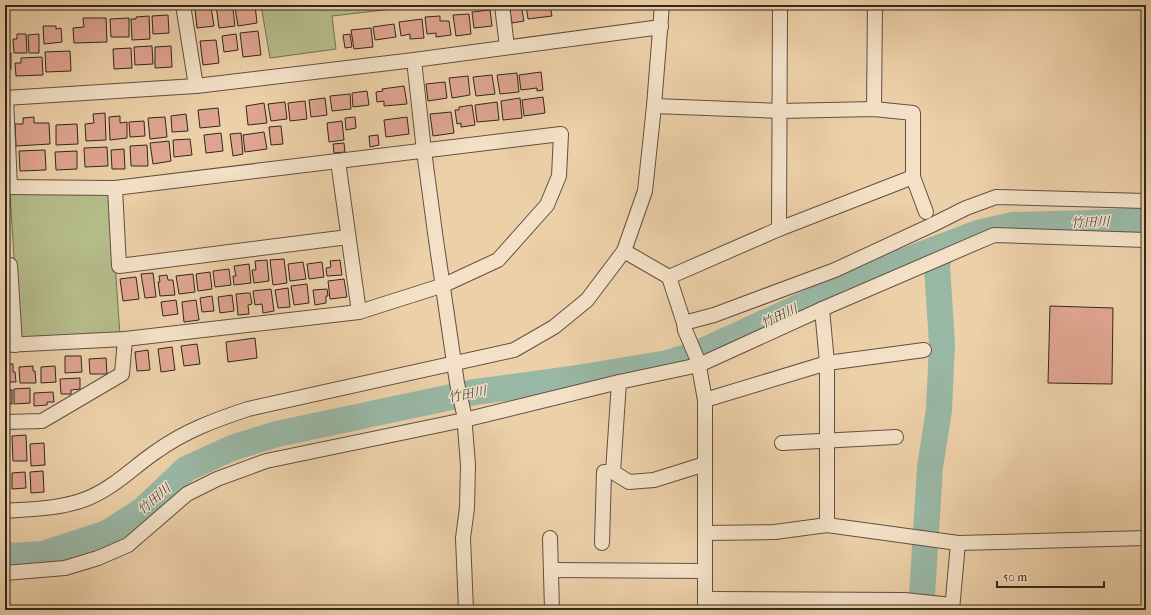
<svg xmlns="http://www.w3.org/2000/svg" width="1151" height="615" font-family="'IM FELL French Canon','Noto Serif JP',serif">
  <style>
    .green { fill: #b5bc8a; stroke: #747156 }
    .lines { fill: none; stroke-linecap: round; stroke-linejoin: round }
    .river { stroke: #99b7a5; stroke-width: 26 }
    .building { fill: #e0a590; stroke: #332621 }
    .minor-casing { stroke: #615043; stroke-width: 16 }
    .minor { stroke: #f3e0c6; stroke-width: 14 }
    .labels { text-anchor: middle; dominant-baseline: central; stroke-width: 3; stroke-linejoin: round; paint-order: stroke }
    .water-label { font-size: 13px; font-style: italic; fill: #4c4a42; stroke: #f3e0c6 }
  </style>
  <rect width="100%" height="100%" fill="#ecd0a8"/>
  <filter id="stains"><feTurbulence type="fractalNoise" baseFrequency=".005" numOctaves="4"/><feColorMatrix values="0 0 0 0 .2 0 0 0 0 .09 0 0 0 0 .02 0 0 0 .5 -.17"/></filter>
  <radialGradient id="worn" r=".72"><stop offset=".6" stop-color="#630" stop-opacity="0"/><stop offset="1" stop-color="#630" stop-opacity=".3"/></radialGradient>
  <!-- green -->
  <g class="green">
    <path d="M261,5H428L332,16L336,49L270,58Z"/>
    <path d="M110,192L120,335L19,338L10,194Z"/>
  </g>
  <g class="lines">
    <!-- river -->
    <g class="river">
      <path d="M5,554L14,556L42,554L107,533L143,510L186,469L232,448L277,434L475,392L571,379L668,363L696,354L873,273L978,233L1013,225L1089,223L1146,220"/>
      <path d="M923,610L922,595L930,467L939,410L942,344L937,266L941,247"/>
    </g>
  </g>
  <!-- building -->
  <g class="building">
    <path d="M216,5H226V10L233,9L235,26L219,28Z"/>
    <path d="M247,5H255L257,23L238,26L235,8L247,6Z"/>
    <path d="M509,5H521L524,21L512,23Z"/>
    <path d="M526,5H550L552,16L528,19Z"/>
    <path d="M560,5H582V6L561,9Z"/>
    <path d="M211,7L214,26L197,28L195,9Z"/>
    <path d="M490,10L492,26L474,28L472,12Z"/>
    <path d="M469,14L471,34L456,36L453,15Z"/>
    <path d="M168,15L169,33L153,34L152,16Z"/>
    <path d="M149,16L150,39L132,40L131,19H136V17Z"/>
    <path d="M440,16V21H449L451,35L436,37V33L427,34L425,17Z"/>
    <path d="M83,18H106L107,42L74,43L73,28L84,27Z"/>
    <path d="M129,18V37H111L110,19Z"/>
    <path d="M422,19L424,38L410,39V34L401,36L399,22Z"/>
    <path d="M394,24L396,37L375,40L373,27Z"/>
    <path d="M43,26H56V29L61,28L62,42L44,44Z"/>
    <path d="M5,28H9L10,47L5,48Z"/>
    <path d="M371,28L373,47L354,49L351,30Z"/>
    <path d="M258,31L261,55L243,57L240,33Z"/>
    <path d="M17,34H26L27,53H14L13,39H17Z"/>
    <path d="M39,34V53H29L28,35Z"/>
    <path d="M236,34L238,50L224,52L222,36Z"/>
    <path d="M350,34L352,47L345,48L343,35Z"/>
    <path d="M216,40L219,63L203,65L200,41Z"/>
    <path d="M152,46L153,64L135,65L134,47Z"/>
    <path d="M171,46L172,67L155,68V47Z"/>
    <path d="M131,48L132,68L114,69L113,49Z"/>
    <path d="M70,51L71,71L46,72L45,52Z"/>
    <rect x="5" y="53" width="6" height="16"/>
    <path d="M42,57L43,75L16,76L15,63H21V58Z"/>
    <path d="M541,72L543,90L537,91V88L521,90L519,75Z"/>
    <path d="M517,73L519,92L500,94L497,75Z"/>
    <path d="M492,75L495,94L476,96L473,77Z"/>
    <path d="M468,76L470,95L452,98L449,78Z"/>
    <path d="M445,82L447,98L428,101L426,84Z"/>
    <path d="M404,86L407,104L384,106V101L377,102L376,92L383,91L382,89Z"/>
    <path d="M367,91L369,105L353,107L352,93Z"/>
    <path d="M350,94L351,109L332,111L330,96Z"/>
    <path d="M543,97L545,113L524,116L522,100Z"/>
    <path d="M325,98L327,115L311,117L309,100Z"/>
    <path d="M520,98L522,118L503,120L501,101Z"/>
    <path d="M305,101L307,119L290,121L288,103Z"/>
    <path d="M285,102L287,119L271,121L268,104Z"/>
    <path d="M497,102L499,120L477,122L475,105Z"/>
    <path d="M264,103L267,123L248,125L246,106Z"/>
    <path d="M472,105L475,125L461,127V123L457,124L455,110H459V107Z"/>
    <path d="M218,108L220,126L200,128L198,110Z"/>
    <path d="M451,112L454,133L433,136L430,114Z"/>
    <path d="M105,113L106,140L86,141L85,124L94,123L93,114Z"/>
    <path d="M186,114L188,131L172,132L171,116Z"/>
    <path d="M120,116V123L127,122V138L110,140L109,117Z"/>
    <path d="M34,117V123H49L50,144L16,146L15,124H23V118Z"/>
    <path d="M165,117L167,137L150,139L148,118Z"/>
    <path d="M355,117L356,128L346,130L345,118Z"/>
    <path d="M407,117L409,134L386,137L384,120Z"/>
    <path d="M144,121L145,136L130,137L129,122Z"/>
    <path d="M342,121L344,140L329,142L327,123Z"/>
    <path d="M77,124L78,144L56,145V125Z"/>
    <path d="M281,126L283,144L271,145L269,127Z"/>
    <path d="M264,132L267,149L245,152L243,135Z"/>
    <path d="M221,133L223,151L206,153L204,135Z"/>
    <path d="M241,133L243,154L233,156L230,134Z"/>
    <path d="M378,135L379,145L370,147L369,136Z"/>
    <path d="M190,139L192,155L174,157L173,140Z"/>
    <path d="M169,141L171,161L153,164L150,143Z"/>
    <path d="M344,143L345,152L334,153L333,144Z"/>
    <path d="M147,145L148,166H131L130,146Z"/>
    <path d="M107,147L108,166L85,167L84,148Z"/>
    <path d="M124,149L125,169H112L111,150Z"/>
    <path d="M45,150L46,170L20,171L19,151Z"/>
    <path d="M77,151V169L56,170L55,152Z"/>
    <path d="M284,259L287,283L273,285L270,260Z"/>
    <path d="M267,260L269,281L254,283L252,270H256L255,261Z"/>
    <path d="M340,260L342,275L327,276L326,268L331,267L330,261Z"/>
    <path d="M303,262L306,279L290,281L288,264Z"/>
    <path d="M322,262L324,277L309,279L307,264Z"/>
    <path d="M249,264L251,283L234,285L233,276H236L234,266Z"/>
    <path d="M229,269L231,285L215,287L213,271Z"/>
    <path d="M210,272L212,289L198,291L196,274Z"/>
    <path d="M153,273L156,297L145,298L141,274Z"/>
    <path d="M193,274L195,292L179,294L176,276Z"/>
    <path d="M167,275L168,280H173L175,295L160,296L158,282H160L159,276Z"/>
    <path d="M136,277L139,299L123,301L120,279Z"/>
    <path d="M344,279L347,297L330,299L328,281Z"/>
    <path d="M307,284L309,303L294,305L291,286Z"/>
    <path d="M288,288L290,307L278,308L275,290Z"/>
    <path d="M271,289L274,311L263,313L262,304L255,305L253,291Z"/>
    <path d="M327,289L328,296H326V303L315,305L313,290Z"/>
    <path d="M247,293H250L252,304L248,305L249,314L238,315L236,294Z"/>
    <path d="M232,295L234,311L220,313L218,297Z"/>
    <path d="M212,296L214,311L202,312L200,298Z"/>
    <path d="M176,300L178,314L163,316L161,302Z"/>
    <path d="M196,300L199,320L184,322L182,302Z"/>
    <path d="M1050,306L1113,308L1112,384L1048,383Z"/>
    <path d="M255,338L257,358L228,362L226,342Z"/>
    <path d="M197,344L200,364L184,366L181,346Z"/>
    <path d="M172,347L175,370L161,372L158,349Z"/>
    <path d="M148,350L150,370L137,371L135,352Z"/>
    <path d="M65,356H81L82,372L65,373Z"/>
    <path d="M106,358L107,374H90L89,359Z"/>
    <path d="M5,364H13V372H15L16,382H5Z"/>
    <path d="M33,366V371H35L36,383H20L19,367Z"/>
    <path d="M55,366L56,382L41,383V367Z"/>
    <path d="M80,378V389L71,390V394H61L60,379Z"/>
    <path d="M30,388V403L14,404V389Z"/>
    <rect x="5" y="390" width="7" height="14"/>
    <path d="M53,392L54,402H47V405L34,406V393Z"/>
    <path d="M26,435L27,461H13L12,436Z"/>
    <path d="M44,443L45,465L31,466L30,444Z"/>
    <path d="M43,471L44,492L31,493L30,472Z"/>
    <path d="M25,472L26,488L12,489V473Z"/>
  </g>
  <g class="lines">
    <defs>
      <g id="minor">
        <path d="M183,5L196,86"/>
        <path d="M502,5L507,47"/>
        <path d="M414,60L424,151L436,240L457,383L464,414L468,465L467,508L463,538L466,610"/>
        <path d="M5,98L196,86L414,60L661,27"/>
        <path d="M6,98L10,187"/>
        <path d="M654,106L780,111L874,109L913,113V177L779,229L669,277"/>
        <path d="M874,109L875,5"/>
        <path d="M338,161L359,312"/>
        <path d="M913,177L926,212"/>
        <path d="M5,187L115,188L561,134L559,176L547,205L498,260L444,285L359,312L125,339L5,345"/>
        <path d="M115,188L119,266L348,237"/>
        <path d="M779,229L780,5"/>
        <path d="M624,251L669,277L684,323L685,330L698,361L705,400V610"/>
        <path d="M5,266L10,265L15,345"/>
        <path d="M822,309L827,363V525"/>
        <path d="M684,323L714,315L835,270L932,225L966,208L996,197L1146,201"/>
        <path d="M619,382L613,472L629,482L654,480L705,464"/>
        <path d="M705,400L827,363L924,350"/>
        <path d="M5,422L42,421L122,374L125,339"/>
        <path d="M782,443L896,437"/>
        <path d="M5,511C32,509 60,509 86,499C114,488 133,467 157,451C185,431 215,420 248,409L514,350L554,327L587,300L624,251L645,191L654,106L662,5"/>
        <path d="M705,533L775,532L827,525L958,543L1146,538"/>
        <path d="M550,538L552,610"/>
        <path d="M602,543L604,472H613"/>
        <path d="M551,570L705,571"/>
        <path d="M5,573L65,568L98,558L128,545L187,494L217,479L266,461L464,420L619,382L699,365L822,309L994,235L1146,240"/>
        <path d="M705,599L904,600L952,605"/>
        <path d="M952,610L958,543"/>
      </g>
    </defs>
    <!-- minor casing -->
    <use href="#minor" class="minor-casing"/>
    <!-- minor -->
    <use href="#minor" class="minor"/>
  </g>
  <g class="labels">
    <!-- water labels -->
    <g class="water-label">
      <text transform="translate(1090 222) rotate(-2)">竹田川</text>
      <text transform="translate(779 316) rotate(-25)">竹田川</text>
      <text transform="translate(467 394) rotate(-11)">竹田川</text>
      <text transform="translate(154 499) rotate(-41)">竹田川</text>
    </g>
  </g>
  <!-- margin -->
  <rect width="1151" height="615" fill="none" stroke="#ecd0a8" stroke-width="20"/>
  <rect x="6" y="6" width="1139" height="603" fill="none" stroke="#332621" stroke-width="2"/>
  <rect x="10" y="10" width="1131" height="595" fill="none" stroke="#332621"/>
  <!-- scale -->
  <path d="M997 581v6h107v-6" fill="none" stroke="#332621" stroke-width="2"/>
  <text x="1003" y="581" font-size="12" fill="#332621" stroke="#f3e0c6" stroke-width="3" paint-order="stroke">50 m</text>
  <rect width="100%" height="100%" filter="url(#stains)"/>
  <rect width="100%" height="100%" fill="url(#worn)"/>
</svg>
